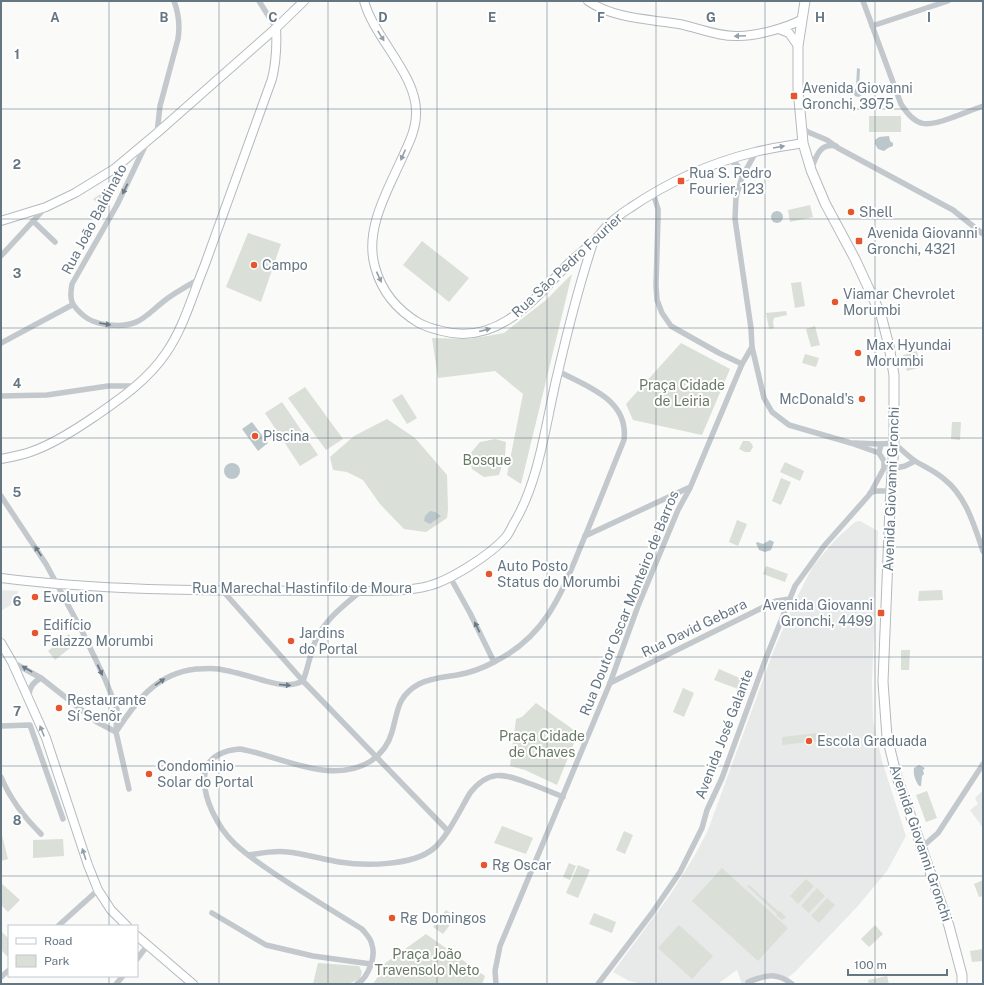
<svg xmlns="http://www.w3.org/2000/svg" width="984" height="985" font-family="'Public Sans',sans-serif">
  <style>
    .built { fill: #e8e9e9 }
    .green { fill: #dadfd7 }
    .water { fill: #bbc7cb }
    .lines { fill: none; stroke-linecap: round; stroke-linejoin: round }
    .secondary-casing { stroke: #b3babf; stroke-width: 10 }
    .primary-casing { stroke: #b5babe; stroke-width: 11 }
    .street { stroke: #c3c8cc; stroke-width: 5.5 }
    .secondary { stroke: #fff; stroke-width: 8 }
    .primary { stroke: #fff; stroke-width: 9 }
    .oneway { fill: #939fa8 }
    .oneway2 { fill: #6a7a87 }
    .grid { fill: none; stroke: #657683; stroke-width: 1; stroke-opacity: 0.55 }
    .poi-dot { fill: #e4572e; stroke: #fff; stroke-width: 1.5 }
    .labels { text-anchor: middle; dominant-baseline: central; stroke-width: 4; stroke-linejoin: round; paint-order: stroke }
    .poi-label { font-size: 14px; fill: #657683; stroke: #fff; text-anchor: start }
    .street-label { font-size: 14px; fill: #657683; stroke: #fff }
    .park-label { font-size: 14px; fill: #687a64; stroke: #fff }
    .grid-label { font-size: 13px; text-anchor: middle; font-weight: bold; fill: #657683; stroke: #fff; stroke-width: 4; stroke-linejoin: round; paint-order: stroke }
  </style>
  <rect width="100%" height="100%" fill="#fafaf8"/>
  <!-- built -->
  <g class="built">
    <path d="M860,521L878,531L872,681L873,720L882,761L906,836L887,871L857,907L795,972L786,979L770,975L742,984L737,970L719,983L643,984L629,981L613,972L670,895L695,855L708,830L772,655L793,605L813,566L836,539L855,522Z"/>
    <path d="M1,590L18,591L17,601L1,611Z"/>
    <path d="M983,780V828L970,810L978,804L975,798L982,791V782Z"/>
  </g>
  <!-- green -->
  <g class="green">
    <rect x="869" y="116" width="32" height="16"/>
    <path d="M117,183L104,209L93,199Z"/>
    <path d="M810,205L813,217L790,222L788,210Z"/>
    <path d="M248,233L281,244L261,302L226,287Z"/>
    <path d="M422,241L469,278L449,302L403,265Z"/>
    <path d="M572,274L521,484L507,475L523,394L495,371L438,378L432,338L469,339L504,333L546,300Z"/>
    <path d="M801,282L805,306L795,308L791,283Z"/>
    <path d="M786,311L787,315L774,318L773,322L774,328L769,329L766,313Z"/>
    <path d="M815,326L820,345L811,347L806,329Z"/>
    <path d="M681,343L730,369L702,435L633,420L626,404Z"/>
    <path d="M917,351L921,367L907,371L903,355Z"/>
    <path d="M805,354L819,358L816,367L802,363Z"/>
    <path d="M305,387L343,439L326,450L288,398Z"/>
    <path d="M402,394L417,418L407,424L392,400Z"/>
    <path d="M282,402L318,455L300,466L265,413Z"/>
    <path d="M387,419L415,438L447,475L448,509L447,518L426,532L404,529L380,504L363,480L347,472L333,470L330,457L354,436Z"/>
    <path d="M952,422H961L960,440L951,439Z"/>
    <path d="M495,439L506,442L505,456L499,475L484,477L472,469L469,455L480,442Z"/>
    <path d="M743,441H749L752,444L753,447L750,452H745L739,449Z"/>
    <path d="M785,462L804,471L800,481L780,472Z"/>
    <path d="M781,478L791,482L781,505L772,501Z"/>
    <path d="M737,520L747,524L738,546L729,542Z"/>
    <path d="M766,566L788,574L785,582L763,574Z"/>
    <path d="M942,590L943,600L918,601L919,591Z"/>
    <path d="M69,634L75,644L55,660L48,651Z"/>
    <path d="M901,650H910L909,670H901Z"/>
    <path d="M719,669L742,679L738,689L714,680Z"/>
    <path d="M683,688L694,693L684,717L673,712Z"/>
    <path d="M536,703L578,733L557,785L525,770L510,766L516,719L522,717Z"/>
    <path d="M818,733V741L782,745V737Z"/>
    <path d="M927,791L937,818L926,822L916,795Z"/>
    <path d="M502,826L533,838L526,854L494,843Z"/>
    <path d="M1,831L8,859L1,861Z"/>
    <path d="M624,831L633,835L625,854L616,850Z"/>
    <path d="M63,839L64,856L33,858V840Z"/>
    <path d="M569,863L576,866L570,880L563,877Z"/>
    <path d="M578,865L590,870L578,898L566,893Z"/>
    <path d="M722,868L788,928L758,961L692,901Z"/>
    <path d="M806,879L814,886L798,904L790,896Z"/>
    <path d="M983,880V896L979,897L974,884Z"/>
    <path d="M1,883L20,900L8,912L1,905Z"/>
    <path d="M749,885L779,912L780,911L786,917L782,920L776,915L777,914L747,886Z"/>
    <path d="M817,888L825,896L809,913L801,906Z"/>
    <path d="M827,898L835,905L819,923L811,916Z"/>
    <path d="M446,910L456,917L443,934L433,927Z"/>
    <path d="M594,913L616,922L612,933L589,924Z"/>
    <path d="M679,925L713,956L692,979L658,948Z"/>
    <path d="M875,925L883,934L869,947L861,939Z"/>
    <path d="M1,931L9,939L8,957L1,950Z"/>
    <path d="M426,934L485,976L482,984H373L379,975L384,964Z"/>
    <path d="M983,949V961L972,962L970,951Z"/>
    <path d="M318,963L359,966L362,972L360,979L348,984H313Z"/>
    <path d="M887,976L889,984H869L868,980Z"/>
  </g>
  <!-- water -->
  <g class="water">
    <path d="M857,68L860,69L859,88L862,93L861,96L858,97L855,96L853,93L856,88Z"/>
    <path d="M889,136L890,141L893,143V146L888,148L884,151L878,149L875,144V140L879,137Z"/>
    <circle cx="777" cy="217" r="6"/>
    <path d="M252,422L268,443L258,451L242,429Z"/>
    <circle cx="232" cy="471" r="8"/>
    <path d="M430,511L435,512L441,516L430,524L424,521L425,516Z"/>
    <path d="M770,540L774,542L771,550L765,552L759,550L756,543L757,542L763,544Z"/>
    <path d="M919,765L925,768L923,770L924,774L922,776L921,786H919C915,780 913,774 914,768Z"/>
  </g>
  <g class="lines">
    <defs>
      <g id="secondary">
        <path d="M364,1C374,38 418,76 416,114C416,129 409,143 403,156C388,190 364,229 375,267C382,293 397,310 419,323C426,327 434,329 442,331C497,346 534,300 567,265C575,257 583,251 591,244C598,238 603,229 610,223C616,218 623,212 630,208C668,182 710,163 755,152C771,148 787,146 803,143"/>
        <path d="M588,1C615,19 648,19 679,24C699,28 719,37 739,36C756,36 786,28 801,20"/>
        <path d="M779,29L789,33L798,46"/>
        <path d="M1,221L46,207L75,193L114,169L157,133L276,28L304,1"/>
        <path d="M1,459C12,457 23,455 33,451C55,443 75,430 94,417C120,399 148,380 166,353C184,327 192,296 204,267C227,205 249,142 272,79C276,62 277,45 276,28"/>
        <path d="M1,578C120,593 241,590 361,591C383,590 407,592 428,586C449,581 490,555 505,538C509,534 511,528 514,523C540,480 546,420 558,372C568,329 579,285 593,243"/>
        <path d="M1,643L12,662L46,738L88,865L98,890L111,910L127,926"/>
        <path d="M137,936L193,984"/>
      </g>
      <path id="primary" d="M805,1L798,46V89L803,143L811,170L825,203L855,259L881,315L889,346L894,375V443L890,506L883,682L887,737L897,777L949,926L962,975V984"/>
    </defs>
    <!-- secondary casing -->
    <use href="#secondary" class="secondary-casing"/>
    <!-- primary casing -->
    <use href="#primary" class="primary-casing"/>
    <!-- street -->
    <g class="street">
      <path d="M259,1L276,28"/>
      <path d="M863,1L901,104C916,128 927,127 951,118C962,114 972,110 983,106"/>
      <path d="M872,26L948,1"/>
      <path d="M801,127L808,132L827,140L838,148L953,210L983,234"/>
      <path d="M157,133L160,106L178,39C180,26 179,14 174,1"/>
      <path d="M146,144L117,205L72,284C69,300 71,305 84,316C91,322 100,324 109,325C141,328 145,315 168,298C178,291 189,285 199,279"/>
      <path d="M756,152L742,177L736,197L735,219L751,328L752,347L764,398L772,412L789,425L851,443L879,453"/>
      <path d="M728,161C738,162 740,168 742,177"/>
      <path d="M811,170C816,157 819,143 836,146"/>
      <path d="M653,193L658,209V218L656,285L657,300L662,313L671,326L678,330L719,353L742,364"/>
      <path d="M33,221L55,242"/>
      <path d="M1,256L45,208"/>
      <path d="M1,343L72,305"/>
      <path d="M1,396L47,395L108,386H135"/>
      <path d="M854,443L881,444L894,443C901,449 908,456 915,461C925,467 935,471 944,479C966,496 974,525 983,551"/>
      <path d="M892,469L905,466L915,461"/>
      <path d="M870,493L876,491H891"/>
      <path d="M1,496L46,564L82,631L105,679L117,709L116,732L129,789"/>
      <path d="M585,536L688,488"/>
      <path d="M450,577L470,613L494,662"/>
      <path d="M222,590L303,681L447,830"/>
      <path d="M12,662L41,678L97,722L116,732"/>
      <path d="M610,683L776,601L790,599"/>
      <path d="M29,696C29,687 33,682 41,678"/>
      <path d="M1,726L30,725L63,819"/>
      <path d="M116,732C136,701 157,673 196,669C203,669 211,668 218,669C232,671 248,676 262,680C277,684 289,688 303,681C308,668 310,654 315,642C324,620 344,605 361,591"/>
      <path d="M1,777C10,799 24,817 41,834"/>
      <path d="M922,847L938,833L983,764"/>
      <path d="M249,855C262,853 275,850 288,852C305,854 322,859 339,862C365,866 412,866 433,849C447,838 461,808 470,793C488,770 503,773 528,783C540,787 551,792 563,797"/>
      <path d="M212,913L266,945L313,956L371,964"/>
      <path d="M58,926L98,890"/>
      <path d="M137,959L147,946"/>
      <path d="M1,977L9,970"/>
      <path d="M748,982C766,975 776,972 792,984"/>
      <path d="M116,984L123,976"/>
      <path d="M357,984C368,978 376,957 372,945C371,938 366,934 362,929C336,913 310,897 284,880C267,869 250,858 235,844C218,828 201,796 205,773C208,756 225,750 240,749C281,756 331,786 371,761C381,754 389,743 392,732C398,711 397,696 419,684C430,678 444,677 457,675C469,673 483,668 494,662C547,636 562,592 583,541C597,508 610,474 624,440C629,399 587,387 558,371"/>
      <path d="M496,984L495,971L500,946L610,683L638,606L678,510L690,488L742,364L752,347"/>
      <path d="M598,984L652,913L680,872L702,828L707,810L722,778L766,658L795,586L824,546L870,494L884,468V461L879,453L881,444"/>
    </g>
    <!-- secondary -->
    <use href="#secondary" class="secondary"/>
    <!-- primary -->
    <use href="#primary" class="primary"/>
  </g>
  <!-- one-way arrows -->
  <defs><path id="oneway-solid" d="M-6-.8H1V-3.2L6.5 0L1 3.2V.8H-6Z"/></defs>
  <g class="oneway">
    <use href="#oneway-solid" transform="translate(381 36) rotate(58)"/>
    <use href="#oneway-solid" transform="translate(740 36) rotate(178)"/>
    <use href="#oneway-solid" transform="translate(779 147) rotate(-10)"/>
    <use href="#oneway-solid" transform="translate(403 155) rotate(114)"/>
    <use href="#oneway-solid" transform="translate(379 277) rotate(65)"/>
    <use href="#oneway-solid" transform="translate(485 330) rotate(-15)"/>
    <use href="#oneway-solid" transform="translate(42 731) rotate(-112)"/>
    <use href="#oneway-solid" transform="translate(84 854) rotate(-108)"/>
  </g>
  <g class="oneway2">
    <use href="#oneway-solid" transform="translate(125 189) rotate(116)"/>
    <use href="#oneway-solid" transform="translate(105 324) rotate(9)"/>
    <use href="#oneway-solid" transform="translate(38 551) rotate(-124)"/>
    <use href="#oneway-solid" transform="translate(477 627) rotate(-116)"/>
    <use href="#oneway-solid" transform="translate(27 669) rotate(-150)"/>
    <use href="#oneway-solid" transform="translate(100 670) rotate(65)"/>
    <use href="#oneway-solid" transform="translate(160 682) rotate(-35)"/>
    <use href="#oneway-solid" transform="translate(285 685) rotate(5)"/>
  </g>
  <!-- grid -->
  <path class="grid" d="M109,1V926M219,1V984M328,1V984M437,1V984M547,1V984M656,1V984M765,1V984M875,1V984M1,109H983M1,219H983M1,328H983M1,438H983M1,547H983M1,657H983M1,766H983M1,876H983M109,976V984"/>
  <!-- markers -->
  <g class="poi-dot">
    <rect x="790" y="92" width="8" height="8" rx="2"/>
    <rect x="677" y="177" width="8" height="8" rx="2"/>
    <circle cx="851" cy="212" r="4"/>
    <rect x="855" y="237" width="8" height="8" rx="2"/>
    <circle cx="254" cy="265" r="4"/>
    <circle cx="835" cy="302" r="4"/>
    <circle cx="858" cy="353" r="4"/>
    <circle cx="862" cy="399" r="4"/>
    <circle cx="255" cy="436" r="4"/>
    <circle cx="489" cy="574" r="4"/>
    <circle cx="35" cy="597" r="4"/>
    <rect x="877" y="609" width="8" height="8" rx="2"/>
    <circle cx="35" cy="633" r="4"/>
    <circle cx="291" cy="641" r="4"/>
    <circle cx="59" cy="708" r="4"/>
    <circle cx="809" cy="741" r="4"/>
    <circle cx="149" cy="774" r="4"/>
    <circle cx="484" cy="865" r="4"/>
    <circle cx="392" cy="918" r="4"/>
  </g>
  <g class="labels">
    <!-- poi labels -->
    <g class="poi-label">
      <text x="802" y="88">Avenida Giovanni<tspan x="802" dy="16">Gronchi, 3975</tspan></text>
      <text x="689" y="173">Rua S. Pedro<tspan x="689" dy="16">Fourier, 123</tspan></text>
      <text x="859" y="212">Shell</text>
      <text x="867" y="233">Avenida Giovanni<tspan x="867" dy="16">Gronchi, 4321</tspan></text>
      <text x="262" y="265">Campo</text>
      <text x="843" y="294">Viamar Chevrolet<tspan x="843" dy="16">Morumbi</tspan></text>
      <text x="866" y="345">Max Hyundai<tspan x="866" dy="16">Morumbi</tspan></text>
      <text x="854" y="399" text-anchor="end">McDonald's</text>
      <text x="263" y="436">Piscina</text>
      <text x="497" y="566">Auto Posto<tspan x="497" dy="16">Status do Morumbi</tspan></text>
      <text x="43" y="597">Evolution</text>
      <text x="873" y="605" text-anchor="end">Avenida Giovanni<tspan x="873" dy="16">Gronchi, 4499</tspan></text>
      <text x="43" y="625">Edifício<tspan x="43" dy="16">Falazzo Morumbi</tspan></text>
      <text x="299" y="633">Jardins<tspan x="299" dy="16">do Portal</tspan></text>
      <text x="67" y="700">Restaurante<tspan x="67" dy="16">Sí Senõr</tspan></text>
      <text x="817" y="741">Escola Graduada</text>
      <text x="157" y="766">Condominio<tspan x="157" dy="16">Solar do Portal</tspan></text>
      <text x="492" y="865">Rg Oscar</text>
      <text x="400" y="918">Rg Domingos</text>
    </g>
    <!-- street labels -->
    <g class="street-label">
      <text transform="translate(94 219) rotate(-62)">Rua João Baldinato</text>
      <text transform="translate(567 265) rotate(-43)">Rua São Pedro Fourier</text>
      <text transform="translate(891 489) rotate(-88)">Avenida Giovanni Gronchi</text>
      <text x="302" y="588">Rua Marechal Hastinfilo de Moura</text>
      <text transform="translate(629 603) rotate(-68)">Rua Doutor Oscar Monteiro de Barros</text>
      <text transform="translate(694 628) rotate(-26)">Rua David Gebara</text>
      <text transform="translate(724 734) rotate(-69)">Avenida José Galante</text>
      <text transform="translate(921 843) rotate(71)">Avenida Giovanni Gronchi</text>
    </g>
    <!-- park labels -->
    <g class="park-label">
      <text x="682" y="385">Praça Cidade<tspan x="682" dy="16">de Leiria</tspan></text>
      <text x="487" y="460">Bosque</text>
      <text x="542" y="736">Praça Cidade<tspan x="542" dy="16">de Chaves</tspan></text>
      <text x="427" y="954">Praça João<tspan x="427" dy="16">Travensolo Neto</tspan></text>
    </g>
  </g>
  <g class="grid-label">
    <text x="55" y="22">A</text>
    <text x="164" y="22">B</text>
    <text x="273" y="22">C</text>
    <text x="383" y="22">D</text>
    <text x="492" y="22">E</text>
    <text x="601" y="22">F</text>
    <text x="711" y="22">G</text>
    <text x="820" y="22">H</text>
    <text x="929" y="22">I</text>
    <text x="17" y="59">1</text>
    <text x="17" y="169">2</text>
    <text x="17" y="278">3</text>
    <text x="17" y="388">4</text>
    <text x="17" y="497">5</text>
    <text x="17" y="606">6</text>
    <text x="17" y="716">7</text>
    <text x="17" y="825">8</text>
  </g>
  <!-- border -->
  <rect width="984" height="985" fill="none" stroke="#657683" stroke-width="4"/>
  <!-- legend -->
  <rect x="8" y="925" width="130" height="52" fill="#ffffff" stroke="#c1c8cd"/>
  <rect x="16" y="938" width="20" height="6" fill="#ffffff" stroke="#c1c8cd"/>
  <text x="44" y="945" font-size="12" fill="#657683">Road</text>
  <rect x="16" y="955" width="20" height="12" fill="#dadfd7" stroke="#c1c8cd"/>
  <text x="44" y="965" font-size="12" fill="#657683">Park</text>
  <!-- scale -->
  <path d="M848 969v6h99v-6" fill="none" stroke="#657683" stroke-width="2"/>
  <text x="854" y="969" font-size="12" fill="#657683" stroke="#ffffff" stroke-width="3" paint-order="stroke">100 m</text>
</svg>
